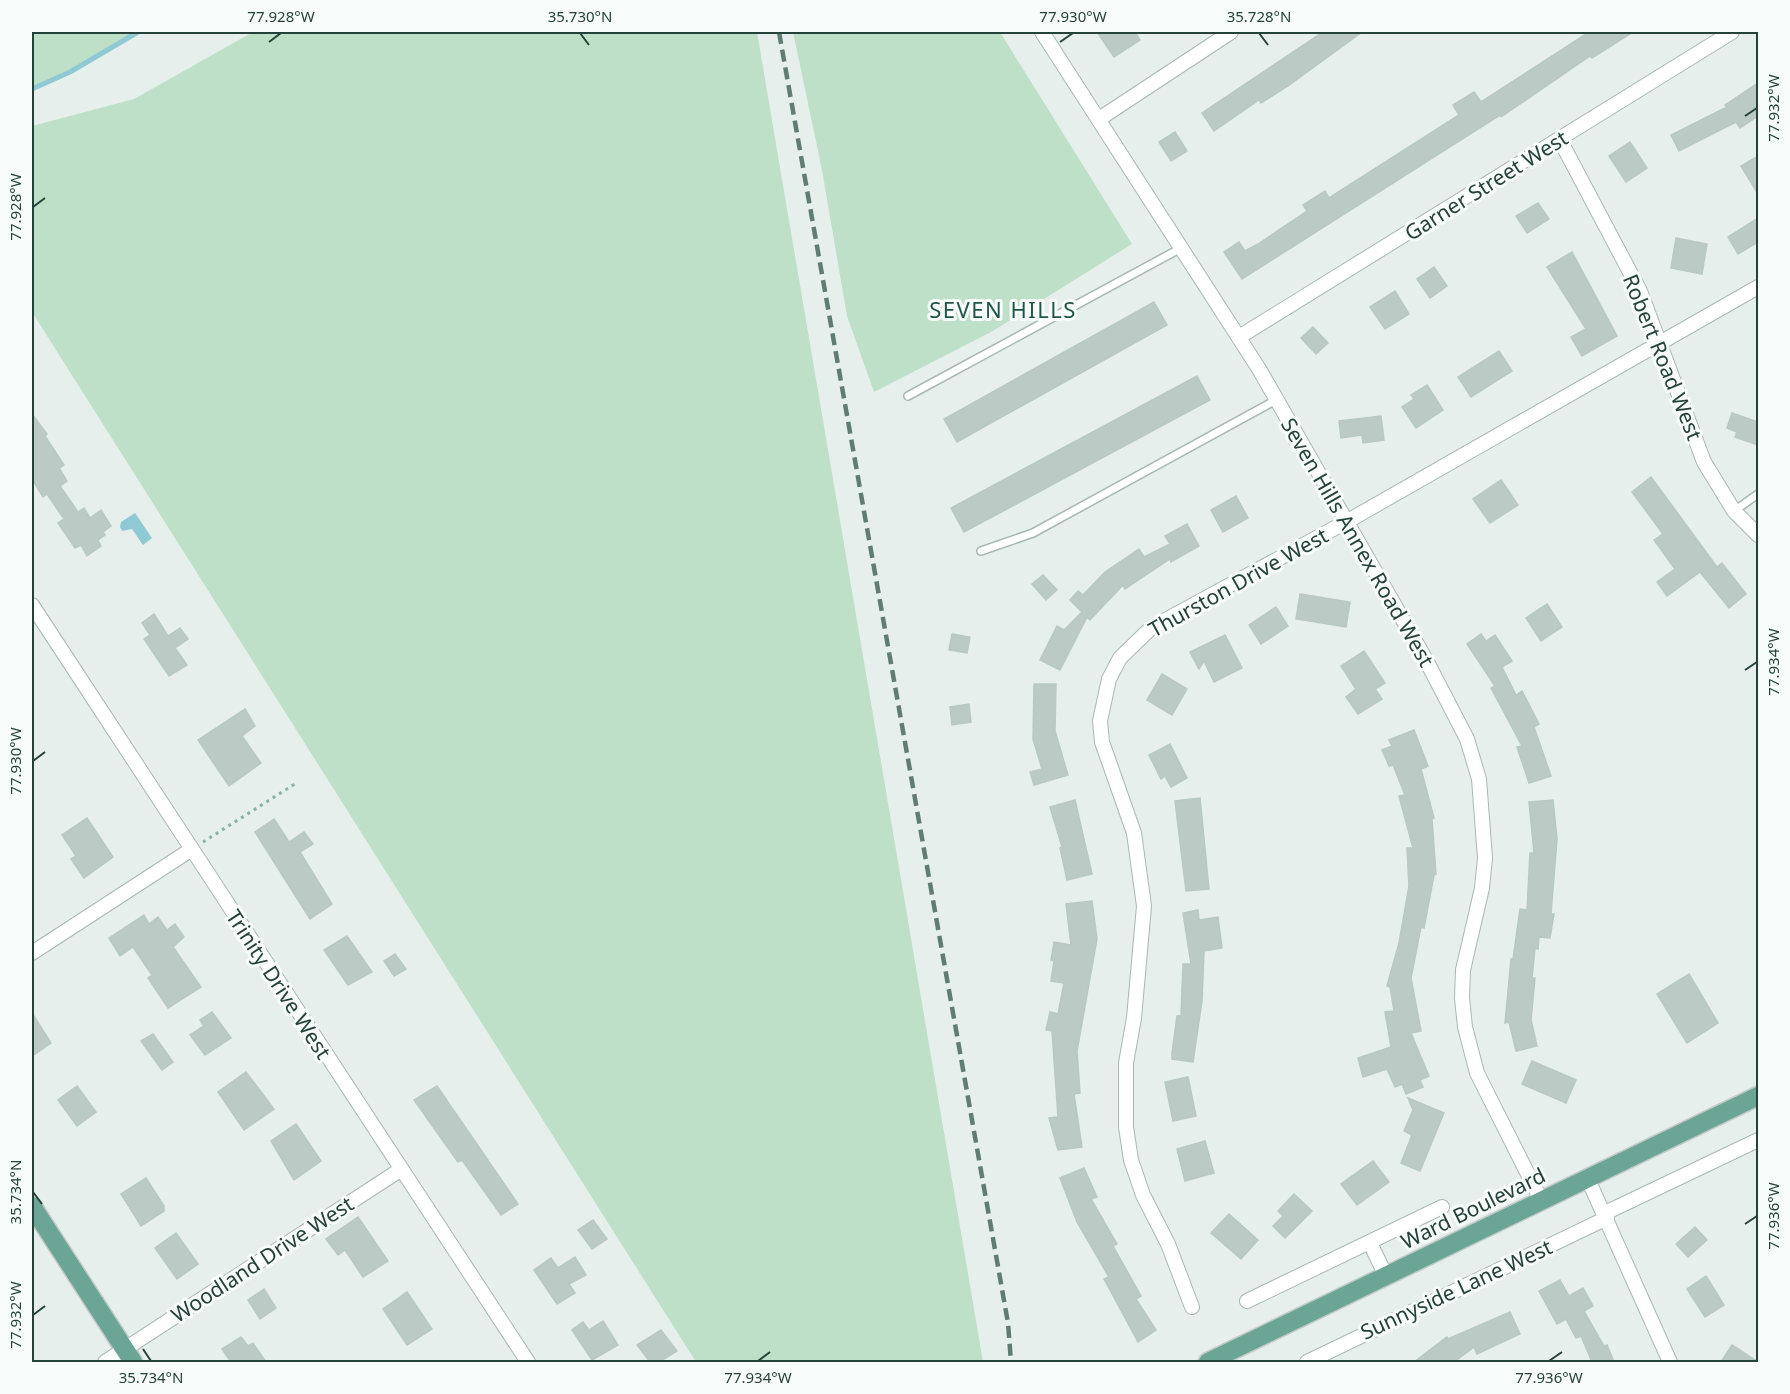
<svg xmlns="http://www.w3.org/2000/svg" width="1790" height="1394" font-family="'Noto Sans',sans-serif">
  <style>
    .green { fill: #bfe0c8 }
    .water { fill: #8ec9d4 }
    .lines { fill: none; stroke-linecap: round; stroke-linejoin: round }
    .stream { stroke: #8ec9d4; stroke-width: 5 }
    .building { fill: #bbcac4; stroke: #b8c9c2; stroke-width: 1.5 }
    .service-casing { stroke: #a8b8b2; stroke-width: 10 }
    .minor-casing { stroke: #a8b8b2; stroke-width: 16 }
    .primary-casing { stroke: #c2cac8; stroke-width: 21 }
    .path { stroke: #86b3a5; stroke-width: 3; stroke-dasharray: 3 4.5; stroke-linecap: butt }
    .service { stroke: #fff; stroke-width: 7 }
    .minor { stroke: #fff; stroke-width: 14 }
    .primary { stroke: #6aa596; stroke-width: 18 }
    .rail { stroke: #5f7d75; stroke-width: 4.5; stroke-dasharray: 12 6; stroke-linecap: butt }
    .ticks { fill: none; stroke: #24423a; stroke-width: 2 }
    .labels { text-anchor: middle; dominant-baseline: central; stroke-width: 6; stroke-linejoin: round; paint-order: stroke }
    .street-label { font-size: 21px; fill: #24423a; stroke: #f7fbf9 }
    .neighbourhood-label { font-size: 22px; letter-spacing: 1.5px; fill: #1f5548; stroke: #f7fbf9 }
    .neatline { fill: none; stroke: #24423a; stroke-width: 2 }
    .ticks-label { font-size: 15px; text-anchor: middle; fill: #24423a }
  </style>
  <rect width="100%" height="100%" fill="#e6efeb"/>
  <!-- green -->
  <g class="green">
    <path d="M32,32H138L70,72L32,88Z"/>
    <path d="M253,32H757L983,1362H696L32,312V126L134,99Z"/>
    <path d="M793,32H1000L1132,244L991,332L874,392L847,316L822,170Z"/>
  </g>
  <!-- water -->
  <path class="water" d="M135,513L152,538L143,545L132,529L122,531L120,527L121,522Z"/>
  <g class="lines">
    <!-- stream -->
    <path class="stream" d="M32,89L70,72L138,32"/>
  </g>
  <!-- building -->
  <g class="building">
    <path d="M1097,32H1135L1140,40L1114,57Z"/>
    <path d="M1323,32H1362L1288,86L1261,103L1259,100L1214,131L1202,113Z"/>
    <path d="M1589,32H1633L1592,58L1590,56L1501,117L1500,115L1242,279L1224,252L1239,242L1245,251L1258,244L1307,211L1303,205L1325,191L1329,198L1338,192L1459,115L1453,105L1474,92L1481,102Z"/>
    <path d="M1758,83V116L1740,128L1736,122L1679,151L1671,135L1727,107L1725,105Z"/>
    <path d="M1175,132L1187,151L1171,161L1159,142Z"/>
    <path d="M1630,142L1647,168L1626,182L1609,156Z"/>
    <path d="M1758,156V194L1741,166Z"/>
    <path d="M1538,203L1549,219L1527,233L1516,216Z"/>
    <path d="M1758,218V242L1738,254L1728,237Z"/>
    <path d="M1676,238L1707,244L1702,274L1671,268Z"/>
    <path d="M1572,252L1617,336L1582,356L1571,337L1586,329L1547,267Z"/>
    <path d="M1434,267L1447,286L1430,298L1417,279Z"/>
    <path d="M1395,291L1409,314L1385,329L1370,307Z"/>
    <path d="M1154,302L1167,325L957,442L944,419Z"/>
    <path d="M1313,327L1328,343L1316,354L1301,338Z"/>
    <path d="M1499,351L1512,371L1471,397L1458,377Z"/>
    <path d="M1197,376L1210,400L964,532L951,508Z"/>
    <path d="M1427,385L1443,410L1416,428L1402,407L1414,399L1411,395Z"/>
    <path d="M1732,413L1758,422V445L1735,437L1737,432L1727,428Z"/>
    <path d="M32,414L47,434L45,436L64,465L59,468L67,481L60,486L78,512L84,508L90,518L101,510L111,526L103,532L105,535L98,540L101,546L87,556L81,545L75,548L58,523L64,519L47,494L43,497L32,479Z"/>
    <path d="M1381,416L1384,440L1363,443L1362,435L1341,438L1339,421Z"/>
    <path d="M1651,477L1717,567L1722,563L1746,594L1729,608L1700,572L1667,596L1657,582L1675,569L1654,540L1663,534L1632,492Z"/>
    <path d="M1501,480L1518,505L1490,523L1473,499Z"/>
    <path d="M1236,496L1248,518L1223,532L1211,510Z"/>
    <path d="M1187,524L1199,546L1171,562L1170,559L1125,589L1123,585L1090,620L1087,617L1060,670L1040,660L1057,626L1064,630L1082,612L1070,600L1078,591L1083,595L1105,572L1139,549L1144,557L1170,544L1165,536Z"/>
    <path d="M1043,575L1057,590L1046,600L1032,584Z"/>
    <path d="M1300,594L1350,602L1346,627L1296,619Z"/>
    <path d="M1547,604L1562,627L1541,641L1526,618Z"/>
    <path d="M1276,607L1288,626L1261,644L1249,625Z"/>
    <path d="M154,614L168,636L180,628L188,639L175,648L187,665L169,676L144,639L150,635L142,623Z"/>
    <path d="M952,634L970,637L967,653L949,650Z"/>
    <path d="M1481,634L1486,641L1495,635L1512,661L1502,667L1516,695L1522,691L1539,724L1534,727L1551,776L1529,783L1517,747L1522,746L1491,688L1495,686L1467,644Z"/>
    <path d="M1225,635L1242,668L1214,682L1204,661L1199,669L1190,652Z"/>
    <path d="M1364,651L1385,683L1375,689L1382,699L1358,714L1346,697L1356,689L1341,666Z"/>
    <path d="M1162,674L1187,689L1172,715L1147,700Z"/>
    <path d="M1034,684H1056L1055,731L1068,775L1034,785L1030,772L1042,769L1033,739Z"/>
    <path d="M969,704L971,722L952,725L950,707Z"/>
    <path d="M245,709L255,726L242,736L261,763L229,786L198,740Z"/>
    <path d="M1414,730L1428,766L1421,769L1434,818L1432,819L1436,874L1434,875L1424,928L1421,927L1411,978L1421,1031L1411,1033L1429,1076L1420,1080L1423,1087L1406,1094L1402,1084L1395,1087L1387,1069L1363,1077L1358,1058L1391,1047L1385,1012L1394,1011L1390,987L1387,986L1399,943L1409,886L1407,848H1413L1399,796L1405,795L1393,765L1389,766L1382,750L1392,746L1389,740Z"/>
    <path d="M1170,744L1187,778L1171,787L1165,776L1161,779L1149,755Z"/>
    <path d="M1200,798L1209,889L1186,891L1175,801Z"/>
    <path d="M1075,800L1092,874L1067,880L1060,848L1062,847L1050,807Z"/>
    <path d="M1553,800L1557,839L1551,914H1554L1550,938L1539,937L1538,949L1535,948L1532,978H1535L1531,1020L1537,1046L1516,1051L1509,1022L1505,1023L1511,959H1513L1520,909L1527,910L1530,853H1534L1529,802Z"/>
    <path d="M87,818L113,857L84,878L71,859L76,856L62,835Z"/>
    <path d="M274,819L289,842L304,832L313,844L300,852L332,904L310,919L255,832Z"/>
    <path d="M1092,901L1097,939L1077,1051L1080,1093L1074,1094L1082,1147L1058,1150L1049,1118L1058,1117L1052,1031L1046,1030L1050,1012L1058,1014L1064,983L1051,981L1054,961L1051,960L1054,942L1071,945L1066,904Z"/>
    <path d="M1198,910L1199,920L1218,917L1222,948L1204,951L1202,1001L1193,1062L1172,1059V1053L1177,1016H1181L1183,964H1191L1183,913Z"/>
    <path d="M144,915L149,924L158,917L167,930L175,924L184,937L173,947L201,987L168,1008L148,978L152,975L133,947L120,956L109,938Z"/>
    <path d="M347,936L372,972L348,985L324,950Z"/>
    <path d="M395,954L406,969L394,976L384,961Z"/>
    <path d="M1689,974L1718,1023L1687,1043L1657,994Z"/>
    <path d="M212,1012L231,1038L205,1055L190,1035L204,1026L200,1020Z"/>
    <path d="M32,1013L51,1043L32,1056Z"/>
    <path d="M153,1034L173,1062L162,1070L141,1041Z"/>
    <path d="M1532,1061L1576,1080L1566,1103L1522,1084Z"/>
    <path d="M246,1072L274,1109L244,1130L218,1092Z"/>
    <path d="M1188,1077L1196,1116L1173,1121L1165,1082Z"/>
    <path d="M77,1086L96,1112L77,1126L58,1100Z"/>
    <path d="M437,1086L518,1204L501,1215L462,1160L458,1162L414,1100Z"/>
    <path d="M1408,1098L1444,1113L1420,1171L1401,1163L1412,1135L1404,1131L1413,1110Z"/>
    <path d="M296,1124L321,1161L294,1180L271,1141Z"/>
    <path d="M1205,1141L1214,1173L1185,1181L1177,1149Z"/>
    <path d="M1373,1161L1389,1182L1357,1205L1341,1184Z"/>
    <path d="M1084,1168L1097,1197L1091,1199L1117,1244L1113,1246L1141,1296L1136,1299L1156,1330L1138,1342L1104,1279L1109,1277L1077,1222L1060,1178Z"/>
    <path d="M146,1178L164,1206V1211L141,1226L121,1194Z"/>
    <path d="M1294,1194L1312,1211L1285,1238L1273,1226L1283,1216L1278,1211Z"/>
    <path d="M1229,1214L1258,1240L1241,1259L1211,1233Z"/>
    <path d="M358,1217L388,1261L363,1277L345,1250L338,1255L326,1239Z"/>
    <path d="M593,1220L607,1239L592,1249L578,1230Z"/>
    <path d="M1695,1227L1707,1240L1688,1257L1676,1244Z"/>
    <path d="M176,1233L198,1264L177,1279L155,1248Z"/>
    <path d="M575,1257L586,1275L569,1284L575,1293L557,1304L534,1270L551,1258L558,1268Z"/>
    <path d="M1706,1276L1724,1305L1705,1317L1687,1289Z"/>
    <path d="M1560,1280L1569,1296L1583,1288L1593,1306L1584,1311L1604,1346L1607,1345L1614,1362H1592L1581,1336L1576,1338L1566,1319L1557,1324L1539,1291Z"/>
    <path d="M264,1289L276,1308L260,1319L248,1300Z"/>
    <path d="M407,1292L432,1329L407,1345L383,1309Z"/>
    <path d="M1510,1312L1520,1334L1477,1354L1474,1347L1454,1362H1414L1447,1337L1448,1339Z"/>
    <path d="M603,1321L618,1345L592,1360L572,1330L583,1322L589,1330Z"/>
    <path d="M661,1330L677,1351L659,1362H650L637,1345Z"/>
    <path d="M241,1337L248,1346L253,1343L266,1362H231L222,1349Z"/>
    <path d="M1732,1345L1758,1362H1721Z"/>
  </g>
  <g class="lines">
    <defs>
      <g id="service">
        <path d="M908,396L1183,247"/>
        <path d="M1734,511L1758,494"/>
        <path d="M981,551L1033,533L1276,400"/>
      </g>
      <g id="minor">
        <path d="M1042,32L1259,369L1426,660L1467,739L1479,779L1485,858L1482,888L1463,970L1462,998L1465,1027L1477,1073L1541,1200"/>
        <path d="M1099,119L1231,32"/>
        <path d="M1560,140L1640,291L1704,462L1734,511L1758,535"/>
        <path d="M1239,337L1732,32"/>
        <path d="M32,605L528,1362"/>
        <path d="M32,953L192,849"/>
        <path d="M1587,1177L1670,1362"/>
        <path d="M1605,1213L1758,1140"/>
        <path d="M1370,1243L1386,1276"/>
        <path d="M1247,1301L1442,1207"/>
        <path d="M1192,1307L1168,1244L1143,1195L1131,1160L1126,1127V1063L1134,1018L1144,906L1134,833L1102,742L1100,721L1109,679L1120,658L1151,628L1346,522L1758,287"/>
        <path d="M105,1362L400,1170"/>
        <path d="M1307,1362L1607,1218"/>
      </g>
      <g id="primary">
        <path d="M32,1206L133,1362"/>
        <path d="M1208,1362L1758,1096"/>
      </g>
    </defs>
    <!-- service casing -->
    <use href="#service" class="service-casing"/>
    <!-- minor casing -->
    <use href="#minor" class="minor-casing"/>
    <!-- primary casing -->
    <use href="#primary" class="primary-casing"/>
    <!-- path -->
    <path class="path" d="M203,842L298,782"/>
    <!-- service -->
    <use href="#service" class="service"/>
    <!-- minor -->
    <use href="#minor" class="minor"/>
    <!-- primary -->
    <use href="#primary" class="primary"/>
    <!-- rail -->
    <path class="rail" d="M779,32L1008,1323L1011,1362"/>
  </g>
  <!-- ticks -->
  <path class="ticks" d="M580,33L589,45M1259,33L1268,45M269,42L281,33M1060,42L1073,33M1745,116L1757,108M33,207L45,198M1745,670L1757,662M33,761L45,752M33,1192L42,1204M1745,1224L1757,1216M33,1315L45,1306M143,1349L151,1361M758,1361L770,1352M1549,1361L1562,1352"/>
  <g class="labels">
    <!-- street labels -->
    <g class="street-label">
      <text transform="translate(1486 185) rotate(-32)">Garner Street West</text>
      <text transform="translate(1663 357) rotate(68)">Robert Road West</text>
      <text transform="translate(1358 542) rotate(60)">Seven Hills Annex Road West</text>
      <text transform="translate(1238 582) rotate(-29)">Thurston Drive West</text>
      <text transform="translate(279 984) rotate(57)">Trinity Drive West</text>
      <text transform="translate(1473 1208) rotate(-26)">Ward Boulevard</text>
      <text transform="translate(262 1259) rotate(-33)">Woodland Drive West</text>
      <text transform="translate(1456 1289) rotate(-25)">Sunnyside Lane West</text>
    </g>
    <!-- neighbourhood labels -->
    <g class="neighbourhood-label">
      <text x="1003" y="309">SEVEN HILLS</text>
    </g>
  </g>
  <!-- border -->
  <rect width="1790" height="1394" fill="none" stroke="#f7fbf9" stroke-width="66"/>
  <rect x="33" y="33" width="1724" height="1328" class="neatline"/>
  <g class="ticks-label">
    <text x="281" y="22">77.928°W</text>
    <text x="580" y="22">35.730°N</text>
    <text x="1073" y="22">77.930°W</text>
    <text x="1259" y="22">35.728°N</text>
    <text transform="translate(1774 108) rotate(-90)" y="5">77.932°W</text>
    <text transform="translate(16 207) rotate(-90)" y="5">77.928°W</text>
    <text transform="translate(1774 662) rotate(-90)" y="5">77.934°W</text>
    <text transform="translate(16 761) rotate(-90)" y="5">77.930°W</text>
    <text transform="translate(16 1192) rotate(-90)" y="5">35.734°N</text>
    <text transform="translate(1774 1216) rotate(-90)" y="5">77.936°W</text>
    <text transform="translate(16 1315) rotate(-90)" y="5">77.932°W</text>
    <text x="151" y="1383">35.734°N</text>
    <text x="758" y="1383">77.934°W</text>
    <text x="1549" y="1383">77.936°W</text>
  </g>
</svg>
